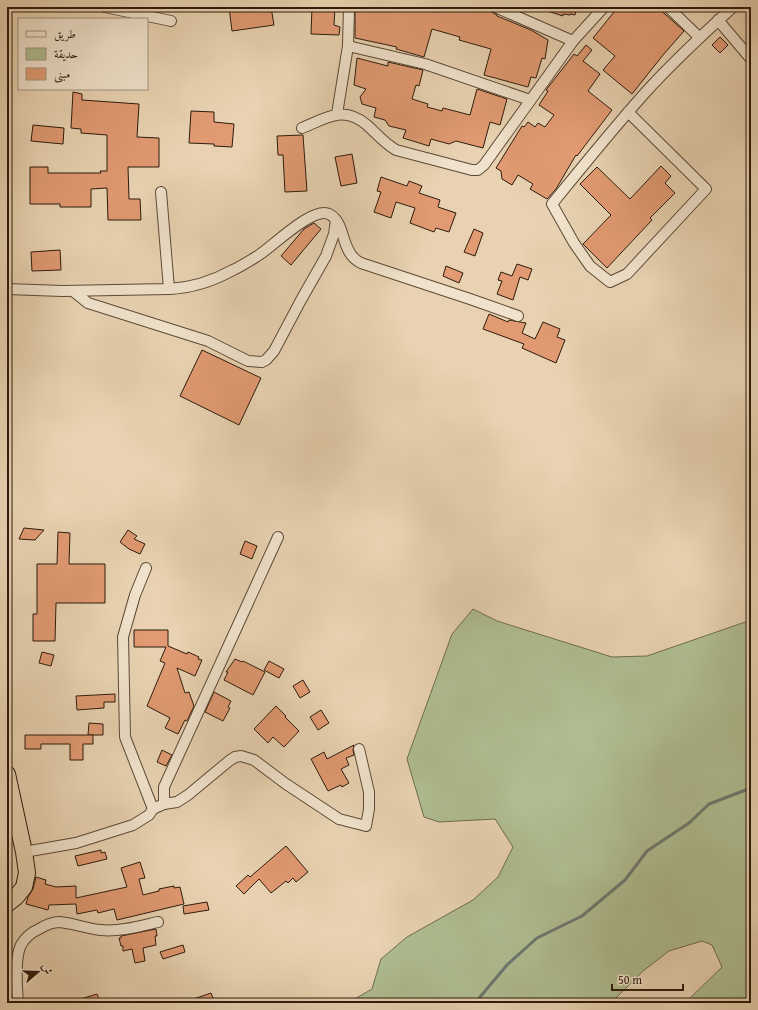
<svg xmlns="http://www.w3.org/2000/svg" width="758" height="1010" font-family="'Gentium Book Plus',Amiri,serif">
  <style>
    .green { fill: #afbd91; stroke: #6e6c4f }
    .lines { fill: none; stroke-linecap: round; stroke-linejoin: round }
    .stream { stroke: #6d7870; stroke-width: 3 }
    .building { fill: #e19a72; stroke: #2d1b0d }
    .minor-casing { stroke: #5c4936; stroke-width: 12 }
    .trunk-casing { stroke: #2d1b0d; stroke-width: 18 }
    .minor { stroke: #f0e2cc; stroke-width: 10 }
    .trunk { stroke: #e8d2b1; stroke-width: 16 }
  </style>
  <rect width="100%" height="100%" fill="#e8d2b1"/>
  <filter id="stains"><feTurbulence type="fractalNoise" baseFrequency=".005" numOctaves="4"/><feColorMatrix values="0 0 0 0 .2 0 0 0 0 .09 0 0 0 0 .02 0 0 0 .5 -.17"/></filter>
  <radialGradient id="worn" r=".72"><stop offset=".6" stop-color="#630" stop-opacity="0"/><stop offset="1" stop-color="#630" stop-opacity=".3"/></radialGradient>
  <!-- green -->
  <path class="green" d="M473,609L497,621L612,657L647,656L751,620V1003H685L722,967L712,945L702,941L669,951L643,971L611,1003H348L372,989L381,959L407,937L473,900L498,877L513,847L495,819L439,822L424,817L407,759L452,634Z"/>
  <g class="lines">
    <!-- stream -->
    <path class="stream" d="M475,1003L507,965L537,938L582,916L625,880L647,851L689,823L709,804L751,788"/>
  </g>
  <!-- building -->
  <g class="building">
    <path d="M229,7H271L274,25L232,31Z"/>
    <path d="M312,7H335L334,25L340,27L339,35L311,34Z"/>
    <path d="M355,7H458L467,10L468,7H475L490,11L497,15V16L531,30L548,40L545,59L542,58L536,78L531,77L528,87L484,75L491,49L459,40L460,37L432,29L424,57L396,49L397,47L355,38Z"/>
    <path d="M541,7H577L575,15L570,14V15L563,14V16L541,9Z"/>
    <path d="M618,7H657L684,31L663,55L632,94L603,70L615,56L593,38Z"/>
    <path d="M720,37L728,45L720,53L712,45Z"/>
    <path d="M586,45L592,50L583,61L600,74L588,91L612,110L577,156L576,155L556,189L547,199L530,189L533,184L518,175L512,185L502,179L501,171L496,168L522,126L524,127L528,122L535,127L538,123L545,127L554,115L539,105L548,91L546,90L574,54L577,56Z"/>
    <path d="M357,58L388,66V62L423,70L419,86L416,85L412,99L428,104L427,107L442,111L443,108L470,115L477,89L507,99L500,125L490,122L483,148L456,141L449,144L431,139L429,146L403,138L406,130L389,126L385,120L374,117L376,108L362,104L360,97L366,89L354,85Z"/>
    <path d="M73,92L82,94V100L139,104L137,137L159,138V167H128L129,199H140L141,220H108L107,188L91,189V207H60V204H30V167H48V173H101L100,171H107V135L81,133V129L71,128Z"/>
    <path d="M191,111L214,112V122L234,124L232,147L214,146V144L189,143Z"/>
    <path d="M33,125L64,128L63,144L31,141Z"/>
    <path d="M303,135L307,191L285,192L283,155H278L277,136Z"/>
    <path d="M352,154L357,183L341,186L335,157Z"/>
    <path d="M661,166L671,176L665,183L675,193L650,218L652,220L607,268L583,244L611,215L580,184L597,167L630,199Z"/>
    <path d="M381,177L407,186L409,181L422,186L419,193L440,200L438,207L456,213L449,232L436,228L434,232L410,223L415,208L396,202L391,218L374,212L381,192L377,191Z"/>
    <path d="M314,223L321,229L291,265L281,256L304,229Z"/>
    <path d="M474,229L483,233L475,256L464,252Z"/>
    <path d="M60,250L61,270L32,271L31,252Z"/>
    <path d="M517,264L532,269L528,280L520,277L513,300L497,294L502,281L498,280L501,272L512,276Z"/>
    <path d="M446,266L463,273L459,283L443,276Z"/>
    <path d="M489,314L508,322L509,320L526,323L522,333L535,339L543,322L560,329L557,337L565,340L556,363L522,348L524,344L483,329Z"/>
    <path d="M202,350L261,378L239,425L180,396Z"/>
    <path d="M24,528L44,530L35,540L19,539Z"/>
    <path d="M128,530L137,536L134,539L145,544L140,554L129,549L120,542Z"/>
    <path d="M58,532L70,533L69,564H105V603H56L55,641H33V614H37V564H57Z"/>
    <path d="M245,541L257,546L252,559L240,554Z"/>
    <path d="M134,630H168V646L187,654L188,652L199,657L198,659L202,660L195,676L177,668L185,693L189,692L194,706L187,721L185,720L178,734L165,728L170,718L147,706L165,663L160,661L166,647H134Z"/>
    <path d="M42,652L54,655L51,666L39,663Z"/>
    <path d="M235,659L242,662L243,661L265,672L253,695L224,680L228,672H226Z"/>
    <path d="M269,661L284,669L279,678L264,670Z"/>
    <path d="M303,680L310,692L300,698L293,686Z"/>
    <path d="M214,692L231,701L228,707L230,708L223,721L205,712Z"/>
    <path d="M115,694V702H104V708L77,710L76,696Z"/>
    <path d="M276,706L286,716L285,717L299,731L284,747L273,737L268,743L254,729Z"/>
    <path d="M321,710L329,723L318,730L310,717Z"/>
    <path d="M89,723L103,724V735H88Z"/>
    <path d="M25,735H93V744H83V760H70V744H41V749H25Z"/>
    <path d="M354,745L353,750L354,755L346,758L349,765L341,769L349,783L342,787L341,785L328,791L311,759L324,752L327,759Z"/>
    <path d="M162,750L172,755L166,766L157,762Z"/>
    <path d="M286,846L308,872L296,882L293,878L288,883L286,881L271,893L259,879L244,894L236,886L248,875L250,877Z"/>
    <path d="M101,850V853L105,852L107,859L78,866L75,856Z"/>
    <path d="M140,862L145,878L139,879L143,895L159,891V889L174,886V888L180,887L184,904L117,920L114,909L98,913L97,910L77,914L76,904L49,905L48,910L26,904L28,897L33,889L36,877L46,880L45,884L56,887L76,886V898L127,887L121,868Z"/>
    <path d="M207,902L209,910L184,914L183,906Z"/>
    <path d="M156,929L157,936H155L156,945L143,948L145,961L135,963L132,949L123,951V946H121L119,938H121V936Z"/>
    <path d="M183,945L185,952L163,959L160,952Z"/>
    <path d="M211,993L215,1003H186L185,1002Z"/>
    <path d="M97,994L101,1003H74V1001Z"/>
  </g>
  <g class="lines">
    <defs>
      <g id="minor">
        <path d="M105,7L171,21"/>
        <path d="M495,7L573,41"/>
        <path d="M668,7L699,37"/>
        <path d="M718,20L751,59"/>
        <path d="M348,46L425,64L530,100"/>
        <path d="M628,112L706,189L627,274L610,282L590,266L574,243L552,204C582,167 612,130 644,94C672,63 702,35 733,7"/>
        <path d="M337,114L348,46L349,7"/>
        <path d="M302,128C327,118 343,105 367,125C377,134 384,143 396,150L472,170H478L484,165L573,41L604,7"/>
        <path d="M161,192L169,289"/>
        <path d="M7,289L62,291L169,289C191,288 213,281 233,270C242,266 251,260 259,255C273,246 313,206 329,214C345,222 341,246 354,258C356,260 359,262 361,263L470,299L518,316"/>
        <path d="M73,291L88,303L208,341L248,361L262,362L266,360L274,351L301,300L326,256L334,234L336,220"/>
        <path d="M146,568L135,595L123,637L125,737L153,809"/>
        <path d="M164,804V787L278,537"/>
        <path d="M24,852L76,843L133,825L149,815L153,809L164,804L177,802L188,795L229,761L235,757L241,756L254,760L286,784L339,819L366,826L369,809V792L359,749"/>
        <path d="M18,1003C17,988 14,959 21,945C25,938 32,932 39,929C44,926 53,922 59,922C73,923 87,929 101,930C120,932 140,926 158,922"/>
      </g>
      <path id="trunk" d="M7,774L24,852L27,873L24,887L16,897L7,904"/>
    </defs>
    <!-- minor casing -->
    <use href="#minor" class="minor-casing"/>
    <!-- trunk casing -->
    <use href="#trunk" class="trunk-casing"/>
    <!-- minor -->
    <use href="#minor" class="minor"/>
    <!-- trunk -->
    <use href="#trunk" class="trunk"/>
  </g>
  <!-- margin -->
  <rect width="758" height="1010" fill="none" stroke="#e8d2b1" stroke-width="24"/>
  <rect x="8" y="8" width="742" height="994" fill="none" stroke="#2d1b0d" stroke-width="2"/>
  <rect x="12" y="12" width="734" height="986" fill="none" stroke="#2d1b0d"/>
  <!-- legend -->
  <rect x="18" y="18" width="130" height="72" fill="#f0e2cc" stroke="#a29280"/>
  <rect x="26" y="31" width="20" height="6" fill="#f0e2cc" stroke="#a29280"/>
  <text x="54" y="38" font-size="12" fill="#2d1b0d">طريق</text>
  <rect x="26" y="48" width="20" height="12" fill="#afbd91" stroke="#a29280"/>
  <text x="54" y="58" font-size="12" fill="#2d1b0d">حديقة</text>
  <rect x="26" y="68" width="20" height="12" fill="#e19a72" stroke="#a29280"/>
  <text x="54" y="78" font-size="12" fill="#2d1b0d">مبنى</text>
  <!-- north arrow -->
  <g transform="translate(38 972) rotate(71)" stroke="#f0e2cc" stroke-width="3" paint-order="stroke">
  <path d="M0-3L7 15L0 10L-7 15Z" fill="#2d1b0d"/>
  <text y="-6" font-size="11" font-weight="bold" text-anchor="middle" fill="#2d1b0d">ش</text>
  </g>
  <!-- scale -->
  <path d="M612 984v6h71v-6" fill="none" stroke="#2d1b0d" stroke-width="2"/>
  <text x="618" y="984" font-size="12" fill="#2d1b0d" stroke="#f0e2cc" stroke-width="3" paint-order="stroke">50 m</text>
  <rect width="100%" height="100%" filter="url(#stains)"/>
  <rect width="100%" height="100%" fill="url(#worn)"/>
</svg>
